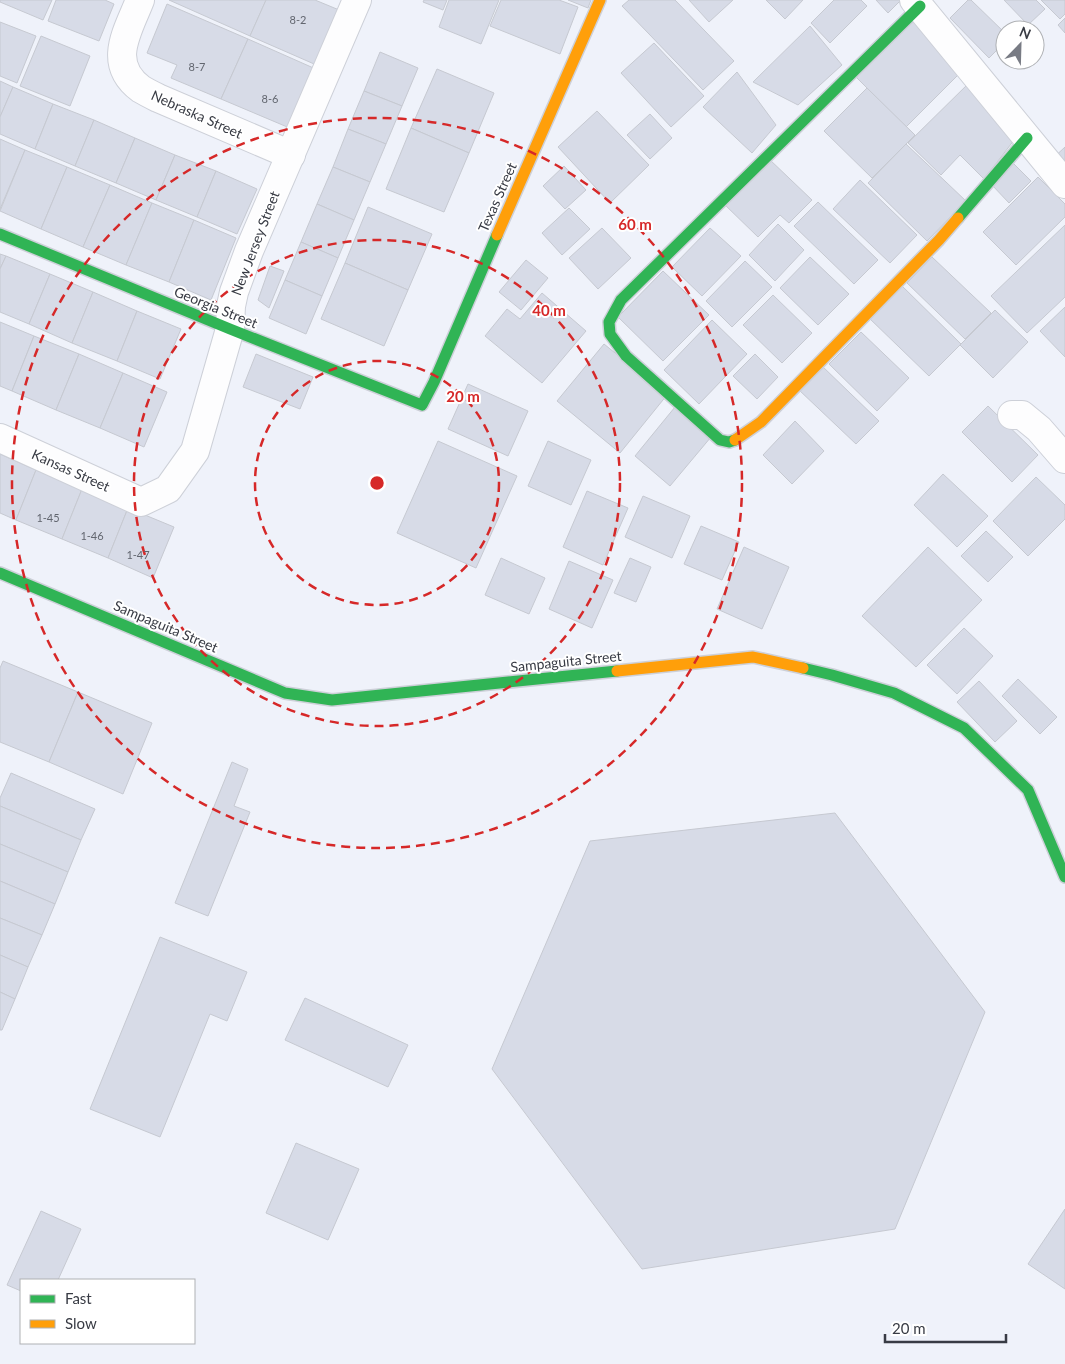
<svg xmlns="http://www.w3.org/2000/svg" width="1065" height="1364" font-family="Lato,sans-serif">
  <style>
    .building { fill: #d7dbe7; stroke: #c6c9d1 }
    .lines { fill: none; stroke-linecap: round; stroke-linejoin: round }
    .street-casing { stroke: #cdd0d8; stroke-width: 30 }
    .fast-casing { stroke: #cdd0d8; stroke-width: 14 }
    .slow-casing { stroke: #cdd0d8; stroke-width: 14 }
    .street { stroke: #fdfdfe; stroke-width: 28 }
    .fast { stroke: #30b455; stroke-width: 11 }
    .slow { stroke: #ff9f0a; stroke-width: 11 }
    .ring { fill: none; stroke: #d62828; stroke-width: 2.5; stroke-dasharray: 9 6 }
    .labels { text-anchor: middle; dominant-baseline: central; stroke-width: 4; stroke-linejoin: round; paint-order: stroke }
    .number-label { font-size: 11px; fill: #62666f }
    .street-label { font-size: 14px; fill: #383b44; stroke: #fff }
    .centre { fill: #d62828; stroke: #fff; stroke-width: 2.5 }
    .ring-label { font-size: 15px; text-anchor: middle; font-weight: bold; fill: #d62828; stroke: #fff; stroke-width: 4; stroke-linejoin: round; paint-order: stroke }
  </style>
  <rect width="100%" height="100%" fill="#eff2fa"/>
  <!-- building -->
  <g class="building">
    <path d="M0,0H52L43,20L0,2Z"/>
    <path d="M56,0H105L114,4L99,41L48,21Z"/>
    <path d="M169,0H266L250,36Z"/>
    <path d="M266,0H315L344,12L321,67L250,36Z"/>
    <path d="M424,0H447L443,10L423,2Z"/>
    <path d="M449,0H499L481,44L439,27Z"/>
    <path d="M501,0H559L578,7L560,54L490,26Z"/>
    <path d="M568,0H591L588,8Z"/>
    <path d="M629,0H675L734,61L703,90L622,6Z"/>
    <path d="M689,0H733L709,22Z"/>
    <path d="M766,0H803L785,19Z"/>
    <path d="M834,0H861L867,6L830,43L811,23Z"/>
    <path d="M876,0H901L888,13Z"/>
    <path d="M968,0H971L1005,33V42L989,58L950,18Z"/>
    <path d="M1004,0H1036L1045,9L1028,25Z"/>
    <path d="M1041,0H1065V14L1060,19Z"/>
    <path d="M167,4L248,39L221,99L171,78L177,65L147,53Z"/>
    <path d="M917,16L967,66L906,127L856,77Z"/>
    <path d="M1065,18V33L1058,25Z"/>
    <path d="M0,22L36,36L17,83L0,76Z"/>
    <path d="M810,26L842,65L798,105L753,82Z"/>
    <path d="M41,36L90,56L70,106L20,86Z"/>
    <path d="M248,39L318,70L292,129L221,99Z"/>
    <path d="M654,43L704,96L671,127L621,73Z"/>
    <path d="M380,52L418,68L402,106L364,91Z"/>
    <path d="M437,69L494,93L469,153L411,128Z"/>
    <path d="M737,72L776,125L752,153L703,107Z"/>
    <path d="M0,81L13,87L0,117Z"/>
    <path d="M970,82L1018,135L984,179L960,155L941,175L908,143Z"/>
    <path d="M13,87L53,104L35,149L0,134V117Z"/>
    <path d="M867,88L915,135L872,178L824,131Z"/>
    <path d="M364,91L402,106L386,144L348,129Z"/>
    <path d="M53,104L94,120L75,166L35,149Z"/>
    <path d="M597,111L649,165L610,203L558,147Z"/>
    <path d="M650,114L672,138L650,159L627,135Z"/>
    <path d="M94,120L135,138L116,183L75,166Z"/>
    <path d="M411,128L469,153L444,212L386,189Z"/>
    <path d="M348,129L386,144L370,182L333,167Z"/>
    <path d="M135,138L175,155L156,200L116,183Z"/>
    <path d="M0,139L25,150L0,209Z"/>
    <path d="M906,144L966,201L927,241L868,183Z"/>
    <path d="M1065,147V176L1050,161Z"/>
    <path d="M25,150L67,167L41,229L0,211Z"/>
    <path d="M175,155L216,171L197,217L156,200Z"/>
    <path d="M768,158L812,200L789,223L780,215L758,237L723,203Z"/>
    <path d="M1013,163L1031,181L1009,203L992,185Z"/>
    <path d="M564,166L586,190L565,209L543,186Z"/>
    <path d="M67,167L110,185L83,247L41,229Z"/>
    <path d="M333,167L370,182L354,220L317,204Z"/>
    <path d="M216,171L257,189L237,234L197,217Z"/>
    <path d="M1038,177L1065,204V217L1016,265L983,232Z"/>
    <path d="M860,180L917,235L890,263L833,209Z"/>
    <path d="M110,185L152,203L126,265L83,247Z"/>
    <path d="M818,202L878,260L854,284L794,226Z"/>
    <path d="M152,203L194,220L169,282L126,265Z"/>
    <path d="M317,204L354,220L338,258L301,242Z"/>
    <path d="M368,207L432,234L408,290L345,263Z"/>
    <path d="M569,208L590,229L562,255L542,233Z"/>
    <path d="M194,220L236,238L211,300L169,282Z"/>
    <path d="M778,224L804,250L775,281L749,255Z"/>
    <path d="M1065,225V297L1027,333L991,296Z"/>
    <path d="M602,228L631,258L598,289L569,258Z"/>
    <path d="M710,228L741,256L702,296L672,267Z"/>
    <path d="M301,242L338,258L322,296L285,280Z"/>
    <path d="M0,254L6,256L0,269Z"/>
    <path d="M6,256L50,274L29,324L0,312V269Z"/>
    <path d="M810,257L849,294L818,325L780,288Z"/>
    <path d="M932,257L991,313L965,339L907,283Z"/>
    <path d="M526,260L548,278L521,310L499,292Z"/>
    <path d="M745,261L772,287L732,327L706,301Z"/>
    <path d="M345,263L408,290L384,346L321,319Z"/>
    <path d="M270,266L284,271L269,308L258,300Z"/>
    <path d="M663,271L709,315L663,361L618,317Z"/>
    <path d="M50,274L93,292L72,343L29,324Z"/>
    <path d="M285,280L322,296L306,334L269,318Z"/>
    <path d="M900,284L961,344L929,376L868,317Z"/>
    <path d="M93,292L137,311L117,361L72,343Z"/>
    <path d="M542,293L586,331L542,383L485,336L507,309L520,319Z"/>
    <path d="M773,295L812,333L782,363L743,325Z"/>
    <path d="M1065,307V357L1040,331Z"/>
    <path d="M995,310L1028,342L993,378L960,345Z"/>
    <path d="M137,311L181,329L160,379L117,361Z"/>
    <path d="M712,320L747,354L699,404L664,370Z"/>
    <path d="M0,322L34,336L12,391L0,386Z"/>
    <path d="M861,332L909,378L877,411L829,364Z"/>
    <path d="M34,336L79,354L56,410L12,391Z"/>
    <path d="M604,344L667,395L620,453L557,401Z"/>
    <path d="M79,354L123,373L100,428L56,410Z"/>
    <path d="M256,354L313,377L300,409L243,387Z"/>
    <path d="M755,354L778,377L757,399L733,376Z"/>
    <path d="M822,366L879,421L856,444L799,390Z"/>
    <path d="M123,373L167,392L144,447L100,428Z"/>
    <path d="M468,384L528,411L508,456L448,429Z"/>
    <path d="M988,406L1038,455L1012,482L962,432Z"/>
    <path d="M675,407L711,437L670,486L635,456Z"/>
    <path d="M795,421L824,451L792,484L763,455Z"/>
    <path d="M438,441L517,476L476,568L397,533Z"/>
    <path d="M548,441L591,460L571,505L528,486Z"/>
    <path d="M0,454L36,470L16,520L0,513Z"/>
    <path d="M36,470L82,489L62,539L16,520Z"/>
    <path d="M943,474L988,516L957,547L914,505Z"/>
    <path d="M1036,477L1065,505V519L1028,556L993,521Z"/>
    <path d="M82,489L128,508L108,558L62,539Z"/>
    <path d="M587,491L628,508L603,565L563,547Z"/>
    <path d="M643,496L690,516L672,558L625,537Z"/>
    <path d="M128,508L174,527L153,578L108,558Z"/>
    <path d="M701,526L739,542L722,580L684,564Z"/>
    <path d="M986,531L1013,557L988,582L961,556Z"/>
    <path d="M744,547L789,567L762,629L717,609Z"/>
    <path d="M928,547L982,600L916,667L862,616Z"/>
    <path d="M501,558L545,578L529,614L485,595Z"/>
    <path d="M630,558L651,567L636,602L614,593Z"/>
    <path d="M569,561L613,580L592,628L549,609Z"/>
    <path d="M964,628L993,656L957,694L927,665Z"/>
    <path d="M3,661L78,692L49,762L0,742V668Z"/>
    <path d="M1018,679L1057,717L1040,734L1002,696Z"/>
    <path d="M979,681L1017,721L995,742L957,702Z"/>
    <path d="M78,692L152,723L123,794L49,762Z"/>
    <path d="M232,762L248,769L234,806L250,812L208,916L175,903Z"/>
    <path d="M11,773L95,809L81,840L0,806V798Z"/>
    <path d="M0,806L81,840L68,872L0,844Z"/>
    <path d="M835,813L985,1012L895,1229L642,1269L492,1069L590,841Z"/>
    <path d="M0,844L68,872L55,904L0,881Z"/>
    <path d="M0,881L55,904L42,935L0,918Z"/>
    <path d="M0,918L42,935L28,967L0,955Z"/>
    <path d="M160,937L247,972L227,1021L210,1014L160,1137L90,1109Z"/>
    <path d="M0,955L28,967L15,999L0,992Z"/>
    <path d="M0,992L15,999L2,1030H0Z"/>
    <path d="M305,998L408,1045L388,1087L285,1040Z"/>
    <path d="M296,1143L359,1169L328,1240L266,1213Z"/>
    <path d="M1065,1209V1289L1028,1264Z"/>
    <path d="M41,1211L81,1229L58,1280H21V1291L7,1285Z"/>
  </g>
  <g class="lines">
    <defs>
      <g id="street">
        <path d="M140,0C128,31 106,63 141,89C146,92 152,95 158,98L291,155"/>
        <path d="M914,0L1065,184"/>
        <path d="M1012,415H1022L1039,429L1065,459"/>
        <path d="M0,438L141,502L168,489L195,451L230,329L231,306L234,292L249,251L357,0"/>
      </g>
      <g id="fast">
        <path d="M958,218L1027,138"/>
        <path d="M0,234L230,329L422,405L434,382L497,235"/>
        <path d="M735,440L729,442L720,440L626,356L610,334L609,322L621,300L920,6"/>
        <path d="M0,573L285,693L332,700L617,671"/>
        <path d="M803,668L832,675L894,693L964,728L1028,790L1065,877"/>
      </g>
      <g id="slow">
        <path d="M497,235L600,0"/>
        <path d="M735,440L761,422L939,240L958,218"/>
        <path d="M617,671L753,657L803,668"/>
      </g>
    </defs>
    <!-- street casing -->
    <use href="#street" class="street-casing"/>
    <!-- fast casing -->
    <use href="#fast" class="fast-casing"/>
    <!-- slow casing -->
    <use href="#slow" class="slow-casing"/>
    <!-- street -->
    <use href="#street" class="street"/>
    <!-- fast -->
    <use href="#fast" class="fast"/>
    <!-- slow -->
    <use href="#slow" class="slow"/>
  </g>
  <!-- distance rings -->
  <g class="ring">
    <circle cx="377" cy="483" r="122"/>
    <circle cx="377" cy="483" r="243"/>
    <circle cx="377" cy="483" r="365"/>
  </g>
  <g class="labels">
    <!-- number labels -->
    <g class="number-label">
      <text x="298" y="19">8-2</text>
      <text x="197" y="66">8-7</text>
      <text x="270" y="98">8-6</text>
      <text x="48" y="517">1-45</text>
      <text x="92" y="535">1-46</text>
      <text x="138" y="554">1-47</text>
    </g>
    <!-- street labels -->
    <g class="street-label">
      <text transform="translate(197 114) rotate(24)">Nebraska Street</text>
      <text transform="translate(497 197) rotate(-66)">Texas Street</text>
      <text transform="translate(255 243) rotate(-69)">New Jersey Street</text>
      <text transform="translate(216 307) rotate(22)">Georgia Street</text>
      <text transform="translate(71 470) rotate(24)">Kansas Street</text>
      <text transform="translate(166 626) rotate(23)">Sampaguita Street</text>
      <text transform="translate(566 661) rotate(-6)">Sampaguita Street</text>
    </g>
  </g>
  <circle cx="377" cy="483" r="8" class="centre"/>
  <g class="ring-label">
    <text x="635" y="230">60 m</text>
    <text x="549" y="316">40 m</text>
    <text x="463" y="402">20 m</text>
  </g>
  <!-- legend -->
  <rect x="20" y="1279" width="175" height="65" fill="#ffffff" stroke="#afb1b4"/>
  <rect x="30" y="1295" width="25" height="8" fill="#30b455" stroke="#afb1b4"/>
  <text x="65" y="1304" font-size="15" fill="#383b44">Fast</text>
  <rect x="30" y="1320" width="25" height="8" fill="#ff9f0a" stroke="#afb1b4"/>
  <text x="65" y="1329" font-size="15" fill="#383b44">Slow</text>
  <!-- north arrow -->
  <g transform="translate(1020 45) rotate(23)"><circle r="24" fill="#ffffff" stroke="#afb1b4"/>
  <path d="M0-4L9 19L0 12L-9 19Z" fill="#787b84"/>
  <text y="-8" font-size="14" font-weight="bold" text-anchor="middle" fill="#383b44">N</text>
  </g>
  <!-- scale -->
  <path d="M885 1334v8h121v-8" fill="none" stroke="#383b44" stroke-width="2.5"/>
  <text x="892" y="1334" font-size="15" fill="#383b44" stroke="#ffffff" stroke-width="4" paint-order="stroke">20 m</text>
</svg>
